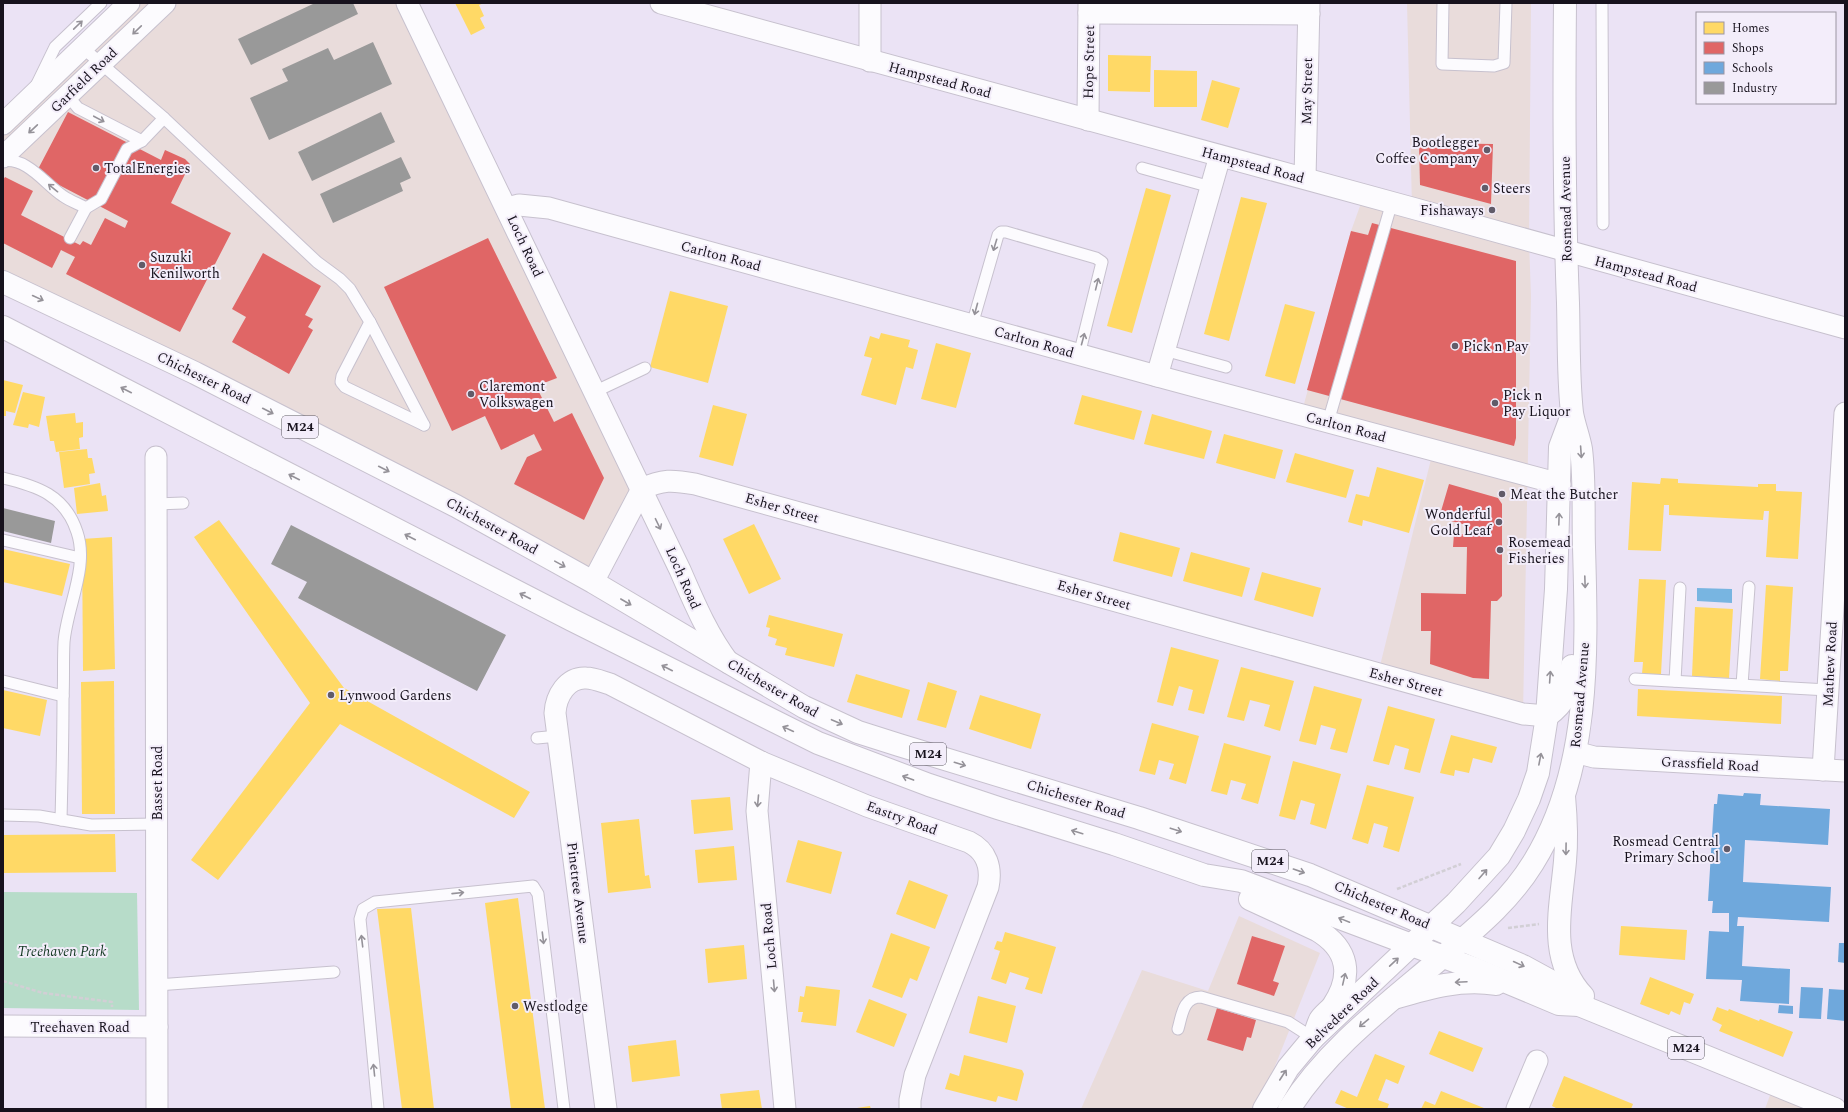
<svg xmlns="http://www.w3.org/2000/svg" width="1848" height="1112" font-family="Spectral,serif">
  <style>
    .commercial { fill: #e9dcdb }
    .green { fill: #b7dcc9 }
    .water { fill: #78b5e1 }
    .homes { fill: #ffd966 }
    .shops { fill: #e06666 }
    .schools { fill: #6fa8dc }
    .industry { fill: #999 }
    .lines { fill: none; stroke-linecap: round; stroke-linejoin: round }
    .service-casing { stroke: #c7c1ce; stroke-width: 13 }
    .minor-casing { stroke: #c7c1ce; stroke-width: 23 }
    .secondary-casing { stroke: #c7c1ce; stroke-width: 24 }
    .primary-casing { stroke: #c7c1ce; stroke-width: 24 }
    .path { stroke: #d2cfd5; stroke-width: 2.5; stroke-dasharray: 4 2; stroke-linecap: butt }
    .service { stroke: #fcfbfe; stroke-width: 11 }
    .minor { stroke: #fcfbfe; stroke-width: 21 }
    .secondary { stroke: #fcfbfe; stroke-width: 22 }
    .primary { stroke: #fcfbfe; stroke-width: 22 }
    .oneway { stroke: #959299 }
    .poi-dot { fill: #615b69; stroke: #f3edfa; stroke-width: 1.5 }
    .labels { text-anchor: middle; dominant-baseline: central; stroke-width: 4; stroke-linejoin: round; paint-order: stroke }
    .shield { fill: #f3edfa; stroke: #59545f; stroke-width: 1 }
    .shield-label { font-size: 13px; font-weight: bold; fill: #17121d }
    .street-label { font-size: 14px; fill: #17121d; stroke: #f3edfa }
    .poi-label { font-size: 14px; fill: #17121d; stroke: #f3edfa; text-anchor: start }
    .park-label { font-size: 14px; font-style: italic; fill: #143923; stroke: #f3edfa }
  </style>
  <rect width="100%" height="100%" fill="#ebe3f5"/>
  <!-- commercial -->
  <g class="commercial">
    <path d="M129,3H407L642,489L593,582L3,282V124Z"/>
    <path d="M1407,3H1531L1529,241L1531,296L1523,714L1378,674L1433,451L1301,415L1351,231L1364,195L1412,207Z"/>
    <path d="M1239,916L1320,953L1258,1109H1081L1142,970L1208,991Z"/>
    <path d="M1774,1084L1835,1109H1765Z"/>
  </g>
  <!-- green -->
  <path class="green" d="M3,892L137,893L139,1010L3,1008Z"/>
  <!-- water -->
  <path class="water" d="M1697,588L1732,589V603L1697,601Z"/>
  <!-- homes -->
  <g class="homes">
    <path d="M455,3H484L479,5L484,16L480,18L485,28L471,35Z"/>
    <path d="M1108,55L1151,56L1150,92L1108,91Z"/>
    <path d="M1154,70L1197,71V107H1154Z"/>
    <path d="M1212,80L1240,88L1228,128L1201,120Z"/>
    <path d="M1146,188L1171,195L1132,333L1107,326Z"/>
    <path d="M1241,197L1267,203L1229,341L1204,334Z"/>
    <path d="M670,291L728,306L708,383L650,367Z"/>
    <path d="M1285,304L1315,312L1295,384L1265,376Z"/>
    <path d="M881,333L910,340L908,347L918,350L913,369L906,367L896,405L861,395L872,358L864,356L870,336L879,339Z"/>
    <path d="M936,343L971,353L956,408L921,399Z"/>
    <path d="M3,380L23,385L15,413L6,411V416H3Z"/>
    <path d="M23,392L45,397L39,427L29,424L28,428L13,425Z"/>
    <path d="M1082,395L1142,411L1134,440L1074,424Z"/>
    <path d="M713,405L747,414L733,466L699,457Z"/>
    <path d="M75,413L76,423L83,422V437L79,438L80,449L56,452L54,441H50L46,416Z"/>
    <path d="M1152,414L1212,431L1204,459L1144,444Z"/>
    <path d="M1224,434L1283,450L1275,479L1216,463Z"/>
    <path d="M87,449L88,458H92L95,473L89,474L90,484L64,488L59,452Z"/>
    <path d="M1295,453L1354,470L1346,498L1286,482Z"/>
    <path d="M1377,467L1424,480L1409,533L1363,520L1362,526L1348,522L1356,494L1369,497Z"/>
    <path d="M1661,478L1678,479V483L1758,487V484H1776V491L1802,492L1798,559L1766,557L1769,511H1764L1763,520L1669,515V505H1664L1661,551L1628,550L1632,482L1660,484Z"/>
    <path d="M100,483L102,496L106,495L108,511L77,514L74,488Z"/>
    <path d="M219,520L344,688L530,792L514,818L340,724L218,880L191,860L310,703L194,537Z"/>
    <path d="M754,524L781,579L749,594L723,539Z"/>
    <path d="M1120,532L1180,548L1172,577L1113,561Z"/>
    <path d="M112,537L115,669L83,671L82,539Z"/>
    <path d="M3,549L70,564L62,596L3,582Z"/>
    <path d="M1191,552L1250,568L1242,597L1183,581Z"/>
    <path d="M1262,572L1321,588L1313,617L1254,600Z"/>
    <path d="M1639,579L1666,580L1661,674H1642L1643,662H1634Z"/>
    <path d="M1766,585L1793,587L1788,671H1780V681L1760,679Z"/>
    <path d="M1695,607L1733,609L1729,678L1692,676Z"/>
    <path d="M769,615L843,634L834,667L785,655L787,648L775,645L777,639L768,636L770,628L766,627Z"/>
    <path d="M1171,647L1219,660L1204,714L1188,710L1193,690L1179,686L1173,706L1157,702Z"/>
    <path d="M1241,667L1294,681L1280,731L1264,726L1270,705L1250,700L1244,721L1227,717Z"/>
    <path d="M856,674L910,690L902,718L847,702Z"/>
    <path d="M114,681L115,814H82L81,682Z"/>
    <path d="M928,682L957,691L946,728L917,720Z"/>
    <path d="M1314,686L1362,699L1347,753L1330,749L1336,729L1321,725L1316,745L1299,741Z"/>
    <path d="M1638,689L1782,696L1781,724L1637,716Z"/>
    <path d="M3,690L47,700L40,736L3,728Z"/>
    <path d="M980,695L1041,714L1031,749L969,729Z"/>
    <path d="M1388,706L1435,719L1420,773L1404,769L1409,749L1395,745L1389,765L1373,761Z"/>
    <path d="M1152,723L1199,736L1186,784L1169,779L1174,764L1159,760L1155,775L1139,771Z"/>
    <path d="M1451,735L1497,747L1492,763L1473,758L1469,773L1455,770L1454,776L1440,773Z"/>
    <path d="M1224,743L1271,756L1258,804L1241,799L1246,784L1231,780L1227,795L1211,791Z"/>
    <path d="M1293,761L1341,774L1326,829L1310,824L1315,804L1301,800L1295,820L1279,816Z"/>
    <path d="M1367,785L1414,797L1399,852L1383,847L1388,827L1374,823L1368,844L1352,839Z"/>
    <path d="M730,797L733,830L694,834L691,800Z"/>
    <path d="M639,819L645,876L649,875L651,888L608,893L601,823Z"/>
    <path d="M115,834L116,872L3,873V835Z"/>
    <path d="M798,840L842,852L831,894L786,882Z"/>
    <path d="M734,846L737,880L698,883L695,850Z"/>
    <path d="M909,880L948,895L935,929L896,914Z"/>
    <path d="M518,898L545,1109H511L485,903Z"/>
    <path d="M411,908L434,1109H402L377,909Z"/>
    <path d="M1621,926L1687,930L1685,960L1619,955Z"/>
    <path d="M1005,932L1056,947L1042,994L1025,989L1029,978L1010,972L1006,984L991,979L1000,951L994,949L997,941L1002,942Z"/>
    <path d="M891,933L930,947L917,981L910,978L902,998L872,987Z"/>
    <path d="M744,945L747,979L708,983L705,949Z"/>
    <path d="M1650,977L1694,994L1690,1004L1684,1002L1680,1015L1671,1011L1669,1015L1640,1004Z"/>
    <path d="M806,986L840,990L836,1026L801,1022L803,1012H798L800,996L804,997Z"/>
    <path d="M978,996L1016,1006L1007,1043L969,1033Z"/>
    <path d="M869,999L907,1014L894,1047L856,1032Z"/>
    <path d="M1717,1007L1728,1011L1729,1009L1759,1021L1760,1019L1793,1032L1783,1057L1719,1031L1722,1025L1712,1020Z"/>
    <path d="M1439,1031L1483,1048L1473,1072L1429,1054Z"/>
    <path d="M676,1040L680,1076L632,1082L628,1046Z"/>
    <path d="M1375,1054L1405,1066L1398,1084L1386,1079L1378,1100L1389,1104L1387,1109H1349L1335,1103L1341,1090L1357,1097Z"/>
    <path d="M964,1055L1022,1070L1024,1074L1017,1101L998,1096L996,1102L945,1089L950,1073L959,1076Z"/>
    <path d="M1564,1076L1633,1104L1631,1109H1558L1552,1106Z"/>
    <path d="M759,1090L762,1109H722L720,1094Z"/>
    <path d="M1441,1091L1484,1108L1421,1109L1425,1101L1435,1105Z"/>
    <path d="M870,1106L871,1109H857V1108Z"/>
  </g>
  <!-- shops -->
  <g class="shops">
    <path d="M68,112L161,160L165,150L185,159L190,164L171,203L231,233L180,332L66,274L75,257L61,250L52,268L3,243V180L5,177L33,191L21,215L80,245L83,241L91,245L105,218L125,228L128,221L36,173Z"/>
    <path d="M1419,143L1493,144L1491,204L1420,185Z"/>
    <path d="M1372,223L1516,261V438L1514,446L1307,390L1351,231L1368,235Z"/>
    <path d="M488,238L557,378L536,386L554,422L572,413L604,478L584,520L514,484L527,457L542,450L534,434L501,450L485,416L452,431L384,287Z"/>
    <path d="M263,253L321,286L305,315L313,319L308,327L313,330L289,374L232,342L246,317L232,309Z"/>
    <path d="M1449,484L1498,498L1502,504V596L1497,601H1491L1489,679L1473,678L1430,664L1431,631H1421V593L1466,594L1467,547H1453L1454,534H1467V525L1439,518Z"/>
    <path d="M1252,936L1285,946L1273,981L1279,983L1274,996L1237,984Z"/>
    <path d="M1217,1008L1256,1020L1251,1038L1247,1037L1243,1051L1207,1040Z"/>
  </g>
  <!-- schools -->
  <g class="schools">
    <path d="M1744,793L1761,794L1760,805L1830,809L1828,845L1745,840L1743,882L1831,887L1829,922L1738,917L1737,926H1744L1742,966L1790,969L1789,1004L1740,1001L1742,980L1706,979L1709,931L1729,932V913H1712L1713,901H1708L1714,804H1717L1718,794L1743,796Z"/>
    <path d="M1839,943H1845V963L1838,962Z"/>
    <path d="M1801,987L1823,988L1821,1019L1799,1018Z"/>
    <path d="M1829,989L1845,990V1021L1827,1019Z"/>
    <path d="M1779,1005L1793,1006V1014L1778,1013Z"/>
  </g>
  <!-- industry -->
  <g class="industry">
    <path d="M315,3H353L358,14L251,65L238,39Z"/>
    <path d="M373,42L392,84L269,140L250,98L288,81L282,69L328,48L334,60Z"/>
    <path d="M381,112L395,142L312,181L298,152Z"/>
    <path d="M401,157L411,178L400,183L403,191L333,223L320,194Z"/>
    <path d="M3,508L55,521L51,543L3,531Z"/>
    <path d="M291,525L506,635L477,691L298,598L307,582L271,564Z"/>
  </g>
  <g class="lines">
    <defs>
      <g id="service">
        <path d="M1443,3L1442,64L1494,66L1504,63L1506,3"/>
        <path d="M1602,3L1603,224"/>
        <path d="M83,48L164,118L317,262L340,279L350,289L370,322L424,425"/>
        <path d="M36,86L55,47L101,3"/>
        <path d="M70,95L73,102L78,108L142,141"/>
        <path d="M3,161C27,157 45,184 63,196C70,201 79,204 86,208"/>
        <path d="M1142,168L1211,187"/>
        <path d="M70,238L86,208L101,199L127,149L142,141L164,118"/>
        <path d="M370,322L342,376L341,382L345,387L424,425"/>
        <path d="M972,325L998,235L1001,232H1006L1096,258L1102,262L1079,355"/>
        <path d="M1164,350L1226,367"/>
        <path d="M594,392L645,368"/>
        <path d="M1328,422L1392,202"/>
        <path d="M3,478C37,486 65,495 77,532C89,567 67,606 64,642C63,661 64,680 63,699C63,739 62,780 61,820"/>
        <path d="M156,504L183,503"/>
        <path d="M3,540L80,558"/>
        <path d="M1635,679L1828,690"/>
        <path d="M3,681L63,696"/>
        <path d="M1675,681L1680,588"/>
        <path d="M1742,685L1749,587"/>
        <path d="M537,738L558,736"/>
        <path d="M3,815L39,816L91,825L157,824"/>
        <path d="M157,985L334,972"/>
        <path d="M1178,1029C1182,1015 1183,997 1201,997L1288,1022L1313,1038"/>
        <path d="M378,1109L361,929L360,919L363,909L375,902L533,886L538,894L564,1109"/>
      </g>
      <g id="minor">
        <path d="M407,3L680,570C694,602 707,634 729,663"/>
        <path d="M661,3L1412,208L1845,328"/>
        <path d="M1089,13L1309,14"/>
        <path d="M870,61V3"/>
        <path d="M1088,120L1089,3"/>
        <path d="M3,124L129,3"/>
        <path d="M3,157L165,3"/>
        <path d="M1305,178L1309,3"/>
        <path d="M507,208L519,205L549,208L1157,376L1560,484"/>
        <path d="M1157,376L1220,156"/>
        <path d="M156,457L157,1109"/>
        <path d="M642,489C662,479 673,480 695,484L1523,714L1547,716"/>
        <path d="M593,582L642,489"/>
        <path d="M1575,752L1594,757L1845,771"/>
        <path d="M761,762L757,811L785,1109"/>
        <path d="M1823,770L1845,413"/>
        <path d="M3,1026L157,1027"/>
        <path d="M606,1109L555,713C556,696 567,677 586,678C594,678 603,682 610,684L761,762L867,806L969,842C987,851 992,868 988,887L915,1075L910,1100V1109"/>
        <path d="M1517,1109L1537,1061"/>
      </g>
      <g id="secondary">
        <path d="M1547,716C1568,701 1568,690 1572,666"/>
        <path d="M1264,1109L1288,1068L1313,1038L1456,903L1499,856L1514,831L1529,799L1538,773L1547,716L1556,589L1560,447L1572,415"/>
        <path d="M1289,1109C1328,1048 1386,1005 1440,959C1475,929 1509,902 1533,863C1591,770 1587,652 1584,547C1583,515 1585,481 1581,449C1579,437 1574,425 1572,413C1568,377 1569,339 1568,303C1564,203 1564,103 1565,3"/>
      </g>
      <g id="primary">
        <path d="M3,282L195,373L456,506L593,582L804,707L858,732L899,745L1139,818L1310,875L1523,966L1567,990L1579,1005"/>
        <path d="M3,327L572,620L818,743L929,785L998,808L1114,844L1204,875L1241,881L1473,968L1559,1004L1579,1005L1835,1109"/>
        <path d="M1564,796C1566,818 1567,840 1565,861C1561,908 1547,958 1583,996"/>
        <path d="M1250,899L1317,930C1349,949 1353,976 1333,1006C1329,1011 1323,1015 1320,1020C1317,1026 1316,1032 1313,1038"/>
        <path d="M1394,998C1428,988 1461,978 1496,984"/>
      </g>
    </defs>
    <!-- service casing -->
    <use href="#service" class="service-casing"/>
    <!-- minor casing -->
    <use href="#minor" class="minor-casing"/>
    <!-- secondary casing -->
    <use href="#secondary" class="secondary-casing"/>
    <!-- primary casing -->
    <use href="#primary" class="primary-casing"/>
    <!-- path -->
    <g class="path">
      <path d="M1397,889L1461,864"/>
      <path d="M1508,928L1539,924"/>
      <path d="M3,981L43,993L112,1002V1007"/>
    </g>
    <!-- service -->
    <use href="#service" class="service"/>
    <!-- minor -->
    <use href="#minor" class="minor"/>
    <!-- secondary -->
    <use href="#secondary" class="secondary"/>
    <!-- primary -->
    <use href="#primary" class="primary"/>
  </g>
  <!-- one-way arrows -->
  <defs><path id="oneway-shaft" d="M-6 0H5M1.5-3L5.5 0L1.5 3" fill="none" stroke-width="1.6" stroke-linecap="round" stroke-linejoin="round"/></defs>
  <g class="oneway">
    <use href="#oneway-shaft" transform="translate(78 25) rotate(-44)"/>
    <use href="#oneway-shaft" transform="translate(137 30) rotate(136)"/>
    <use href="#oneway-shaft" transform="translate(99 119) rotate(28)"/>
    <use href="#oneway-shaft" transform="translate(33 129) rotate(137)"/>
    <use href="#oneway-shaft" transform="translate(53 188) rotate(-141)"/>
    <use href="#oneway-shaft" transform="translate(995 245) rotate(107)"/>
    <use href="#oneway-shaft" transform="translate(1097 284) rotate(-76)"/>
    <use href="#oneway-shaft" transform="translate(38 298) rotate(25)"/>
    <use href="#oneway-shaft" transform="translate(976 309) rotate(105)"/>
    <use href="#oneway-shaft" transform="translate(1083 339) rotate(-75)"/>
    <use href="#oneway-shaft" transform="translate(126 390) rotate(-153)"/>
    <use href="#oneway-shaft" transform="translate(268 411) rotate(27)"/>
    <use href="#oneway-shaft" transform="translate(1581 452) rotate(86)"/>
    <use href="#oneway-shaft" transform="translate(384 469) rotate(27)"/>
    <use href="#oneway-shaft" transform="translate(294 477) rotate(-153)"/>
    <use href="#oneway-shaft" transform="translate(1559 519) rotate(-88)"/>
    <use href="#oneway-shaft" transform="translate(658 524) rotate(64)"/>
    <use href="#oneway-shaft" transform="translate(410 537) rotate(-153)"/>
    <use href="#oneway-shaft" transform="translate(560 564) rotate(29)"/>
    <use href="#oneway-shaft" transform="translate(1585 582) rotate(88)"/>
    <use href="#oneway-shaft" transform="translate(525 596) rotate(-153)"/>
    <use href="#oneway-shaft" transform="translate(626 602) rotate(30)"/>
    <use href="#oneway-shaft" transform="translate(667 668) rotate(-153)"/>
    <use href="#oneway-shaft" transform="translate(1550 677) rotate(-86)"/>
    <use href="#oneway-shaft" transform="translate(837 722) rotate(23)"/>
    <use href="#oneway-shaft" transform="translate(788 729) rotate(-155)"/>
    <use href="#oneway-shaft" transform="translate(1540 759) rotate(-79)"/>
    <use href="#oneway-shaft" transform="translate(960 764) rotate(17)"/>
    <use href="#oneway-shaft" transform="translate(908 778) rotate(-160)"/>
    <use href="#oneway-shaft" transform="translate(758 801) rotate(95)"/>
    <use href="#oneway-shaft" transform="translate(1176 830) rotate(18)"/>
    <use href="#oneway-shaft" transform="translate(1077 832) rotate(-163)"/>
    <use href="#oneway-shaft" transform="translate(1566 849) rotate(91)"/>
    <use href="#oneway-shaft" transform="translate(1299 871) rotate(19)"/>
    <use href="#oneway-shaft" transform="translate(1483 874) rotate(-49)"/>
    <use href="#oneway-shaft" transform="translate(458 893) rotate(-6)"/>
    <use href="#oneway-shaft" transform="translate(1344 920) rotate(-158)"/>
    <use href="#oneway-shaft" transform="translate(543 938) rotate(83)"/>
    <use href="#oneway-shaft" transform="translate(362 941) rotate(-97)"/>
    <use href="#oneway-shaft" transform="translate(1394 962) rotate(-43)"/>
    <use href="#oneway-shaft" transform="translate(1519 964) rotate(25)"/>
    <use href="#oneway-shaft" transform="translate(1344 979) rotate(-77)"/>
    <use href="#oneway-shaft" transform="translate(1461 982) rotate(177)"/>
    <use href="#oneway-shaft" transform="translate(774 986) rotate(85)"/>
    <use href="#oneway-shaft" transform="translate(1364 1023) rotate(140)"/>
    <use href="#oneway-shaft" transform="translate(374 1070) rotate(-96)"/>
    <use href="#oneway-shaft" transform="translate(1283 1075) rotate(-57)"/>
  </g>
  <!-- markers -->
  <g class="poi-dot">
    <circle cx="1487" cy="150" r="4"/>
    <circle cx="96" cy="168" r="4"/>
    <circle cx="1485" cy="188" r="4"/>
    <circle cx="1492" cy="210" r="4"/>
    <circle cx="142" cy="265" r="4"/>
    <circle cx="1455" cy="346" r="4"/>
    <circle cx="471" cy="394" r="4"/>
    <circle cx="1495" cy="403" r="4"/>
    <circle cx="1502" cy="494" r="4"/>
    <circle cx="1499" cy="522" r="4"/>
    <circle cx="1500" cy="550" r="4"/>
    <circle cx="331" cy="695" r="4"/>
    <circle cx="1727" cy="849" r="4"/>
    <circle cx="515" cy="1006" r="4"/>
  </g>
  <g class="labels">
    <!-- shield labels -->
    <g class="shield">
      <rect x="282" y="416" width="36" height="22" rx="3"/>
      <rect x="910" y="743" width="36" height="22" rx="3"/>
      <rect x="1252" y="850" width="36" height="22" rx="3"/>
      <rect x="1668" y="1037" width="36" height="22" rx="3"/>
    </g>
    <g class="shield-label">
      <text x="300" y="427">M24</text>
      <text x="928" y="754">M24</text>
      <text x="1270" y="861">M24</text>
      <text x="1686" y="1048">M24</text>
    </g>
    <!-- street labels -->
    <g class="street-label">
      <text transform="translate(1089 62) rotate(-89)">Hope Street</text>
      <text transform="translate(84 80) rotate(-44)">Garfield Road</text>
      <text transform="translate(940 80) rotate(15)">Hampstead Road</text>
      <text transform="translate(1307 91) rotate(-89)">May Street</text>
      <text transform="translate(1253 165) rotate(15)">Hampstead Road</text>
      <text transform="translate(1566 209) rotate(-91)">Rosmead Avenue</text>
      <text transform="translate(525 246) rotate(65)">Loch Road</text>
      <text transform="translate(721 256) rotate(15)">Carlton Road</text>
      <text transform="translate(1646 274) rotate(15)">Hampstead Road</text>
      <text transform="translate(1034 342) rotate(16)">Carlton Road</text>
      <text transform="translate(204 378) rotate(26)">Chichester Road</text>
      <text transform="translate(1346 427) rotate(15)">Carlton Road</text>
      <text transform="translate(782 508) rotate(16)">Esher Street</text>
      <text transform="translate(492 526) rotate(29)">Chichester Road</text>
      <text transform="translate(683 578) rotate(66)">Loch Road</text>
      <text transform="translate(1094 595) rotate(16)">Esher Street</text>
      <text transform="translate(1830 664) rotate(-87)">Mathew Road</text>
      <text transform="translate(1406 682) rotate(15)">Esher Street</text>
      <text transform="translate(773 688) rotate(30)">Chichester Road</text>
      <text transform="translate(1580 695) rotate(-85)">Rosmead Avenue</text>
      <text transform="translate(1710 764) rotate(3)">Grassfield Road</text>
      <text transform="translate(157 783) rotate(-90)">Basset Road</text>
      <text transform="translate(1076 799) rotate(17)">Chichester Road</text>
      <text transform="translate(902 818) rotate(20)">Eastry Road</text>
      <text transform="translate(578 893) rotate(83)">Pinetree Avenue</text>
      <text transform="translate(1382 905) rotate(23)">Chichester Road</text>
      <text transform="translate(769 936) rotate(-95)">Loch Road</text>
      <text transform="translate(1342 1013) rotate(-44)">Belvedere Road</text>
      <text x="80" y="1027">Treehaven Road</text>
    </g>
    <!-- poi labels -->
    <g class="poi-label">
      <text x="1479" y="142" text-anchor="end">Bootlegger<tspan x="1479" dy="16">Coffee Company</tspan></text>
      <text x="104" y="168">TotalEnergies</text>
      <text x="1493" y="188">Steers</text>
      <text x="1484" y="210" text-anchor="end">Fishaways</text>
      <text x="150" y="257">Suzuki<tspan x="150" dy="16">Kenilworth</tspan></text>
      <text x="1463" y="346">Pick n Pay</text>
      <text x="479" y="386">Claremont<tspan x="479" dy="16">Volkswagen</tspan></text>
      <text x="1503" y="395">Pick n<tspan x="1503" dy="16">Pay Liquor</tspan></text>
      <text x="1510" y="494">Meat the Butcher</text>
      <text x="1491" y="514" text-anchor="end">Wonderful<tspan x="1491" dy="16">Gold Leaf</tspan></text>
      <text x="1508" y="542">Rosemead<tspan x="1508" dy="16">Fisheries</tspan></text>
      <text x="339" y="695">Lynwood Gardens</text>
      <text x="1719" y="841" text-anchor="end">Rosmead Central<tspan x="1719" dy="16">Primary School</tspan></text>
      <text x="523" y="1006">Westlodge</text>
    </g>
    <!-- park labels -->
    <g class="park-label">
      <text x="62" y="951">Treehaven Park</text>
    </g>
  </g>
  <!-- border -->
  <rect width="1848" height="1112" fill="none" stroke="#17121d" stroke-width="8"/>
  <!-- legend -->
  <rect x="1696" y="12" width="140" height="92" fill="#f3edfa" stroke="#9b95a2"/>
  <rect x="1704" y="22" width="20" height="12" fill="#ffd966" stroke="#9b95a2"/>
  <text x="1732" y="32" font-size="12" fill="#17121d">Homes</text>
  <rect x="1704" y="42" width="20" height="12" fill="#e06666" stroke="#9b95a2"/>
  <text x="1732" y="52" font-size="12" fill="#17121d">Shops</text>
  <rect x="1704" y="62" width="20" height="12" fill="#6fa8dc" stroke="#9b95a2"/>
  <text x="1732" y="72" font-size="12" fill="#17121d">Schools</text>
  <rect x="1704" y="82" width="20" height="12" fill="#999999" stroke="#9b95a2"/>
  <text x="1732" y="92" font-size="12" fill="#17121d">Industry</text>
</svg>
